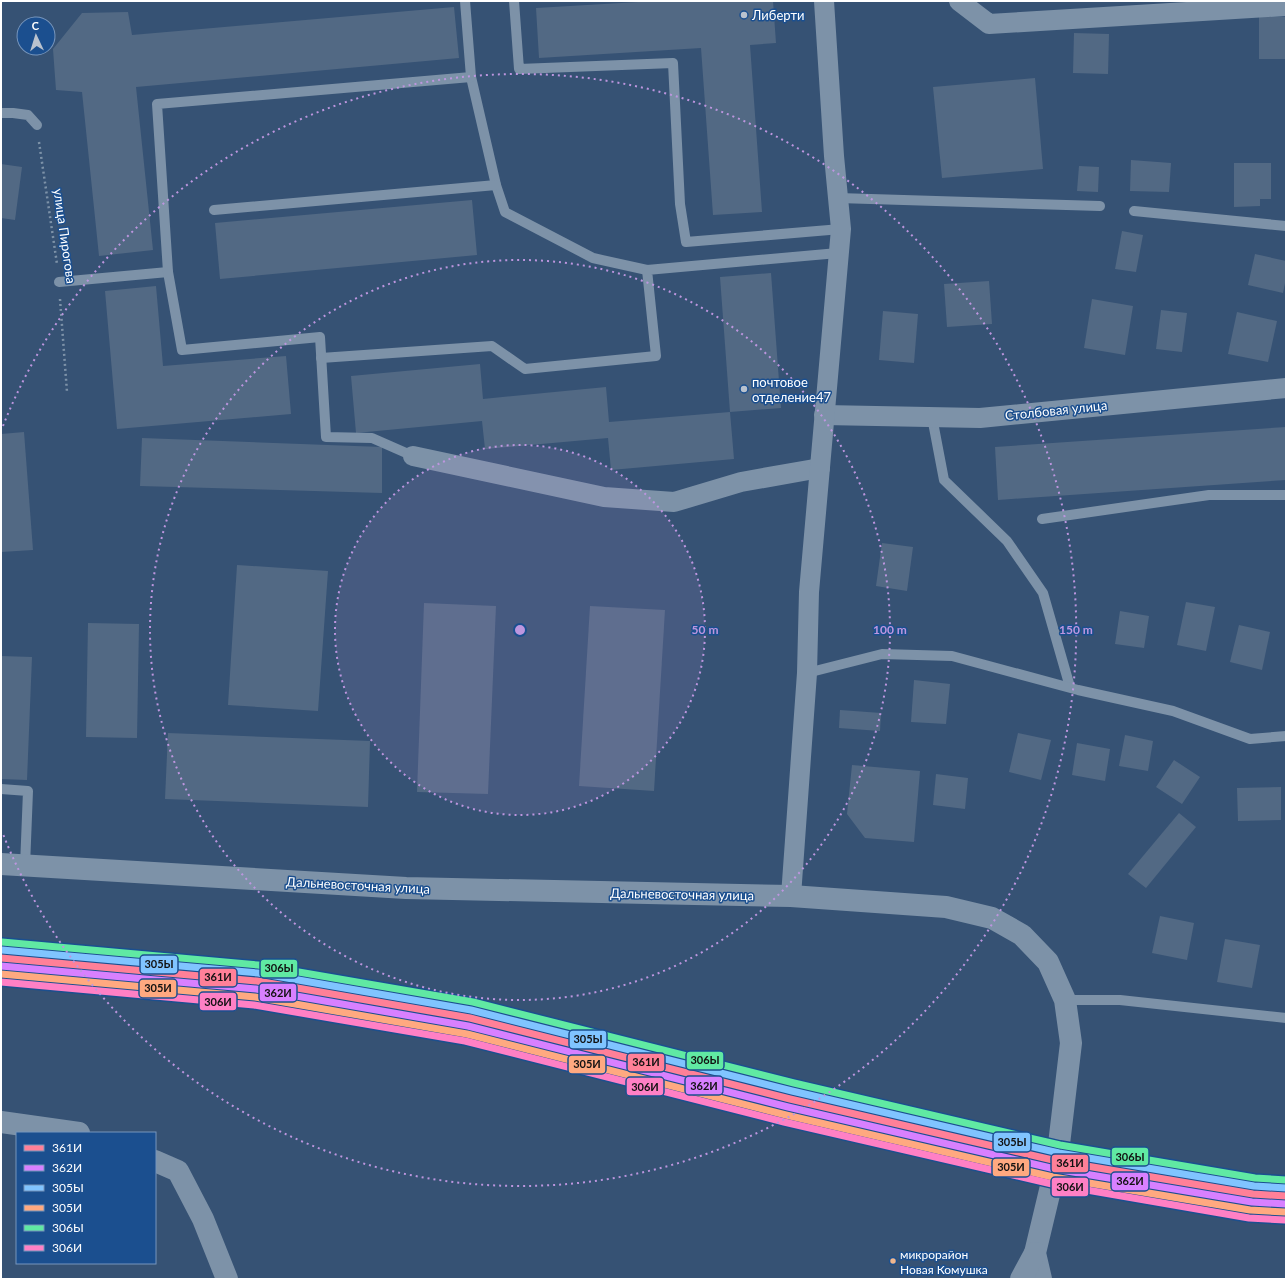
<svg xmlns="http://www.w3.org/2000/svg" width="1287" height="1280" font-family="Lato,sans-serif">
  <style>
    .building { fill: #526984 }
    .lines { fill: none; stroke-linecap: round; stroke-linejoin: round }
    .path { stroke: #7d92a8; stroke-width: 2.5; stroke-dasharray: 2 3; stroke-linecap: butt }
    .service { stroke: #7d92a8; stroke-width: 10 }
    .minor { stroke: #7d92a8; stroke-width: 20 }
    .tertiary { stroke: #7d92a8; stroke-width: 22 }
    .rail-1-casing { stroke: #1b4f8f; stroke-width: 10 }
    .rail-2-casing { stroke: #1b4f8f; stroke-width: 10 }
    .rail-3-casing { stroke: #1b4f8f; stroke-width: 10 }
    .rail-4-casing { stroke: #1b4f8f; stroke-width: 10 }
    .rail-5-casing { stroke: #1b4f8f; stroke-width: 10 }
    .rail-6-casing { stroke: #1b4f8f; stroke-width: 10 }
    .rail-1 { stroke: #ff8098; stroke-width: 7 }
    .rail-2 { stroke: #d880ff; stroke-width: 7 }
    .rail-3 { stroke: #80c4ff; stroke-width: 7 }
    .rail-4 { stroke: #ffa980; stroke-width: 7 }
    .rail-5 { stroke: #60e9a3; stroke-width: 7 }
    .rail-6 { stroke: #ff80c5; stroke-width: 7 }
    .ring { fill: none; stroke: #bd96df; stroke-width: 2; stroke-dasharray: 2 4 }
    .poi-dot { fill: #b9c2ce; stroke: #1b4f8f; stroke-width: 1.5 }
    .bus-dot { fill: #f1b78d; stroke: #1b4f8f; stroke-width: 1.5 }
    .labels { text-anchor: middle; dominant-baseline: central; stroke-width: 3; stroke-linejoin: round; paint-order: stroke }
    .bus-label { font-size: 12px; fill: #fff; stroke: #1b4f8f; text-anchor: start }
    .poi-label { font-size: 13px; fill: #fff; stroke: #1b4f8f; text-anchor: start }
    .street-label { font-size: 13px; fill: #fff; stroke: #1b4f8f }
    .centre { fill: #bd96df; stroke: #1b4f8f; stroke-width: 2 }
    .ring-label { font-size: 12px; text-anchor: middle; font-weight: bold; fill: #bd96df; stroke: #1b4f8f; stroke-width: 3; stroke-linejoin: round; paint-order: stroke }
    .line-badge { stroke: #1b4f8f; stroke-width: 1.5 }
    .pale-badge-label { font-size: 11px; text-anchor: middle; font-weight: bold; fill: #111 }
  </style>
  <rect width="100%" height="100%" fill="#365274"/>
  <!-- building -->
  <g class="building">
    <path d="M655,1H773L776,43L750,45L762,212L713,215L701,48L539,58L536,8Z"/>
    <path d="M454,7L459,58L136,87L153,250L99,256L82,92L56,90L53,49L82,13L128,12L132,35Z"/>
    <path d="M1259,16L1286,17V59H1259Z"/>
    <path d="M1074,33L1109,34L1108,74L1073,73Z"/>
    <path d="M1035,78L1043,169L942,178L933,87Z"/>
    <path d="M1131,160L1171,163L1169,192L1130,191Z"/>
    <path d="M1234,163H1271V199H1260V206L1234,207Z"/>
    <path d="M1,164L22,167L15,220L1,218Z"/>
    <path d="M1079,166L1099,167L1098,192L1077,191Z"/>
    <path d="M472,200L477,255L220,279L215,223Z"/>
    <path d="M1122,231L1143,235L1136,272L1115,269Z"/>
    <path d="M1255,254L1286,261V278L1283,293L1248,285Z"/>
    <path d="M771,273L781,408L730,412L720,277Z"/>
    <path d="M989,281L992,324L947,327L944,284Z"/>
    <path d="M156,286L163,366L286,356L291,414L117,429L105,291Z"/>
    <path d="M1092,299L1133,306L1125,355L1084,348Z"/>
    <path d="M1161,310L1187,313L1182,352L1156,349Z"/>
    <path d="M883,311L918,314L914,363L879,360Z"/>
    <path d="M1237,312L1277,321L1268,362L1228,354Z"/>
    <path d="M480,364L483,399L606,387L609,422L730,412L734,459L611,470L608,438L485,449L482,421L356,433L351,376Z"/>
    <path d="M1286,427V480L998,500L995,447Z"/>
    <path d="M24,432L33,550L1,552V434Z"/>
    <path d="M142,438L382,447V493L140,486Z"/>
    <path d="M882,543L913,547L907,591L876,586Z"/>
    <path d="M237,565L328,571L318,711L228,705Z"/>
    <path d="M1186,602L1215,607L1206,651L1177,645Z"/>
    <path d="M424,603L496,606L488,794L417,792Z"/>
    <path d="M590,606L665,610L654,791L579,786Z"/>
    <path d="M1120,611L1149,616L1144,648L1115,644Z"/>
    <path d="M88,623L139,624L137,738L86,737Z"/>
    <path d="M1239,625L1270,632L1262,670L1230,662Z"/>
    <path d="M1,656L32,657L27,780L1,779Z"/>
    <path d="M914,680L950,684L946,724L911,722Z"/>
    <path d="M840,710L881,713L880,731L839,728Z"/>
    <path d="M168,733L370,741L368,807L165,799Z"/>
    <path d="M1018,733L1051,740L1041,780L1009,772Z"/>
    <path d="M1125,735L1153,741L1148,771L1119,766Z"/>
    <path d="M1077,743L1110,749L1105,781L1072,775Z"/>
    <path d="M1174,760L1200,777L1182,804L1156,787Z"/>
    <path d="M852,765L920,771L914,842L865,838L847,814Z"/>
    <path d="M936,774L968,778L965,809L933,805Z"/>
    <path d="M1281,787V820L1238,821L1237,788Z"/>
    <path d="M1179,813L1196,827L1146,888L1128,874Z"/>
    <path d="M1160,916L1194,923L1187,960L1152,953Z"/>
    <path d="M1225,939L1260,945L1252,988L1217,982Z"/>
  </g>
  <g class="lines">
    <!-- path -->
    <g class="path">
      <path d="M39,142L57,264"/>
      <path d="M60,299L67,392"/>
    </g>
    <!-- service -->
    <g class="service">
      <path d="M514,1L519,69L673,63L680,204L686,242L841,229"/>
      <path d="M471,77L496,185L505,212L593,258L647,270"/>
      <path d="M1,113H13L28,115L37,125"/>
      <path d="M838,198L1100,206"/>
      <path d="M214,210L496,185"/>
      <path d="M1134,211L1286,226"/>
      <path d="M59,282L168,272"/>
      <path d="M321,358L492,346L525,369L656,356L647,270L838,253"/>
      <path d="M932,417L944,480L1007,541L1043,593L1070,687"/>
      <path d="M413,456L372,438L326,437L320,337L182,350L168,272L157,104L471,77L465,1"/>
      <path d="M1042,519L1209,495H1286"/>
      <path d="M807,673L882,654L952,656L1078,690L1173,711L1250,739L1286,736"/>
      <path d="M1,789L28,791L25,866"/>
      <path d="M1065,1000H1120L1286,1018"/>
    </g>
    <!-- minor -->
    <g class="minor">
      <path d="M959,1L989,24L1286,6"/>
      <path d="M824,415L980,418L1286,388"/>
      <path d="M413,456L604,497L674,502L741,482L820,468"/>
      <path d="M791,896L807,673L809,592L841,229L834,156L824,1"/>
    </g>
    <!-- tertiary -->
    <g class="tertiary">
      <path d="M1,864L406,888L791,896L946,907L992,918L1022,935L1048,962L1065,1000L1071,1043L1057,1161L1035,1253L1041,1279"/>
      <path d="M1,1122L79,1133"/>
      <path d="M155,1161L178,1171L203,1219L227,1279"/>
      <path d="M1021,1279L1035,1253"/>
    </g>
    <defs>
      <path id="rail-1" d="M1,958L257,981L470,1018L790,1099L1057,1161L1253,1194L1286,1196"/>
      <path id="rail-2" d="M1,966L256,989L468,1026L788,1107L1055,1169L1252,1202L1286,1204"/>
      <path id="rail-3" d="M2,950L258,973L471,1010L792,1091L1059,1153L1254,1186L1286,1188"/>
      <path id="rail-4" d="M1,974L255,997L467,1034L786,1115L1053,1177L1250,1210L1285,1212"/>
      <path id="rail-5" d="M2,942L258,965L473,1002L794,1083L1060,1145L1255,1178L1286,1180"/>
      <path id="rail-6" d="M1,982L254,1005L465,1041L784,1122L1052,1184L1249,1218L1285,1220"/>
    </defs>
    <!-- rail-1 casing -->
    <use href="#rail-1" class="rail-1-casing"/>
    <!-- rail-2 casing -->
    <use href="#rail-2" class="rail-2-casing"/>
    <!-- rail-3 casing -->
    <use href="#rail-3" class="rail-3-casing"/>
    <!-- rail-4 casing -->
    <use href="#rail-4" class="rail-4-casing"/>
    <!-- rail-5 casing -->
    <use href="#rail-5" class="rail-5-casing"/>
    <!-- rail-6 casing -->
    <use href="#rail-6" class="rail-6-casing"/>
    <!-- rail-1 -->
    <use href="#rail-1" class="rail-1"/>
    <!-- rail-2 -->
    <use href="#rail-2" class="rail-2"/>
    <!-- rail-3 -->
    <use href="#rail-3" class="rail-3"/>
    <!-- rail-4 -->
    <use href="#rail-4" class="rail-4"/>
    <!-- rail-5 -->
    <use href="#rail-5" class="rail-5"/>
    <!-- rail-6 -->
    <use href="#rail-6" class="rail-6"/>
  </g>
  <!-- distance rings -->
  <circle cx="520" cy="630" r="185" fill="#bd96df" fill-opacity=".12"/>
  <g class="ring">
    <circle cx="520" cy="630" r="185"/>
    <circle cx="520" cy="630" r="370"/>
    <path d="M3 426A556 556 0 1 1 3 834"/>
  </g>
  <!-- markers -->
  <g class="poi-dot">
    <circle cx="744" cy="15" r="4"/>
    <circle cx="744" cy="389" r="4"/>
  </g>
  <circle class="bus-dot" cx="893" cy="1261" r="3.5"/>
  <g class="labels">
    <!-- bus labels -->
    <g class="bus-label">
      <text x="900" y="1254">микрорайон<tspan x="900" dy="15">Новая Комушка</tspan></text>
    </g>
    <!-- poi labels -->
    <g class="poi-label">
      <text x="752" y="15">Либерти</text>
      <text x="752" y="382">почтовое<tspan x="752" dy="15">отделение47</tspan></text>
    </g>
    <!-- street labels -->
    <g class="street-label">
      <text transform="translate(65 236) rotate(82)">улица Пирогова</text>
      <text transform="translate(1056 410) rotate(-6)">Столбовая улица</text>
      <text transform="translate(358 885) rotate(3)">Дальневосточная улица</text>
      <text transform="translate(682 894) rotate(1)">Дальневосточная улица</text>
    </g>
  </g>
  <circle cx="520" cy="630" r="6" class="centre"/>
  <g class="ring-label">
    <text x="705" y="634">50 m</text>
    <text x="890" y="634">100 m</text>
    <text x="1076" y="634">150 m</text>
  </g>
  <g class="line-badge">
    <rect x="140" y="955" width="38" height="19" rx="4" fill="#80c4ff"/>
    <rect x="260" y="959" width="38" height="19" rx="4" fill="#60e9a3"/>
    <rect x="199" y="968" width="38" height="19" rx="4" fill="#ff8098"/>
    <rect x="139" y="979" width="38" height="19" rx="4" fill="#ffa980"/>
    <rect x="259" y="983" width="38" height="19" rx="4" fill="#d880ff"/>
    <rect x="199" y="992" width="38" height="19" rx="4" fill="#ff80c5"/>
    <rect x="569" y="1030" width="38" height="19" rx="4" fill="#80c4ff"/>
    <rect x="686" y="1051" width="38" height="19" rx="4" fill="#60e9a3"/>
    <rect x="627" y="1053" width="38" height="19" rx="4" fill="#ff8098"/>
    <rect x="568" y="1055" width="38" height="19" rx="4" fill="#ffa980"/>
    <rect x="685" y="1076" width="38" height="19" rx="4" fill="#d880ff"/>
    <rect x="626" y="1077" width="38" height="19" rx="4" fill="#ff80c5"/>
    <rect x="993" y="1132" width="38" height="20" rx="4" fill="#80c4ff"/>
    <rect x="1111" y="1147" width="38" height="19" rx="4" fill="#60e9a3"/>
    <rect x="1051" y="1154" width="38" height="19" rx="4" fill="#ff8098"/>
    <rect x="992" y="1158" width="38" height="19" rx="4" fill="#ffa980"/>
    <rect x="1111" y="1172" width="38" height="19" rx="4" fill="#d880ff"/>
    <rect x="1051" y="1177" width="38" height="20" rx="4" fill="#ff80c5"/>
  </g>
  <g class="pale-badge-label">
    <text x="159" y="968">305Ы</text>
    <text x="279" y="972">306Ы</text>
    <text x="218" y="981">361И</text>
    <text x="158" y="992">305И</text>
    <text x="278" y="997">362И</text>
    <text x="218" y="1006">306И</text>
    <text x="588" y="1043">305Ы</text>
    <text x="705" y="1064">306Ы</text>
    <text x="646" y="1066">361И</text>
    <text x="587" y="1068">305И</text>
    <text x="704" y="1090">362И</text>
    <text x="645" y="1091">306И</text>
    <text x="1012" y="1146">305Ы</text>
    <text x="1130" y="1161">306Ы</text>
    <text x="1070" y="1167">361И</text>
    <text x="1011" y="1171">305И</text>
    <text x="1130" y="1185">362И</text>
    <text x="1070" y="1191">306И</text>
  </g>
  <!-- border -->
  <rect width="1287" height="1280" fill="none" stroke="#ffffff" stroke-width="4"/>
  <!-- legend -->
  <rect x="16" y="1132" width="140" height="132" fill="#1b4f8f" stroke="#7695bc"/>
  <rect x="24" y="1145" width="20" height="6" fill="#ff8098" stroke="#7695bc"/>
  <text x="52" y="1152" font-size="12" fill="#ffffff">361И</text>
  <rect x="24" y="1165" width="20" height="6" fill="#d880ff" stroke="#7695bc"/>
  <text x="52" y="1172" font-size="12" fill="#ffffff">362И</text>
  <rect x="24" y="1185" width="20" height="6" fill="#80c4ff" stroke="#7695bc"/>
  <text x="52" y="1192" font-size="12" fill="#ffffff">305Ы</text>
  <rect x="24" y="1205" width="20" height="6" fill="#ffa980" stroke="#7695bc"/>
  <text x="52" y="1212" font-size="12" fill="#ffffff">305И</text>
  <rect x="24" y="1225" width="20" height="6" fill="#60e9a3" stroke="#7695bc"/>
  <text x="52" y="1232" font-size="12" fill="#ffffff">306Ы</text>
  <rect x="24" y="1245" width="20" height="6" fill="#ff80c5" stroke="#7695bc"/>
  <text x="52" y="1252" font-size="12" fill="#ffffff">306И</text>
  <!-- north arrow -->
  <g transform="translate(36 36) rotate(356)"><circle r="19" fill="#1b4f8f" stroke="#7695bc"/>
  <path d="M0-3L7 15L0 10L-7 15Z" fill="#b9c2ce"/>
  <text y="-6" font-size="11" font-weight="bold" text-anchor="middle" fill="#ffffff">С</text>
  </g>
</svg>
